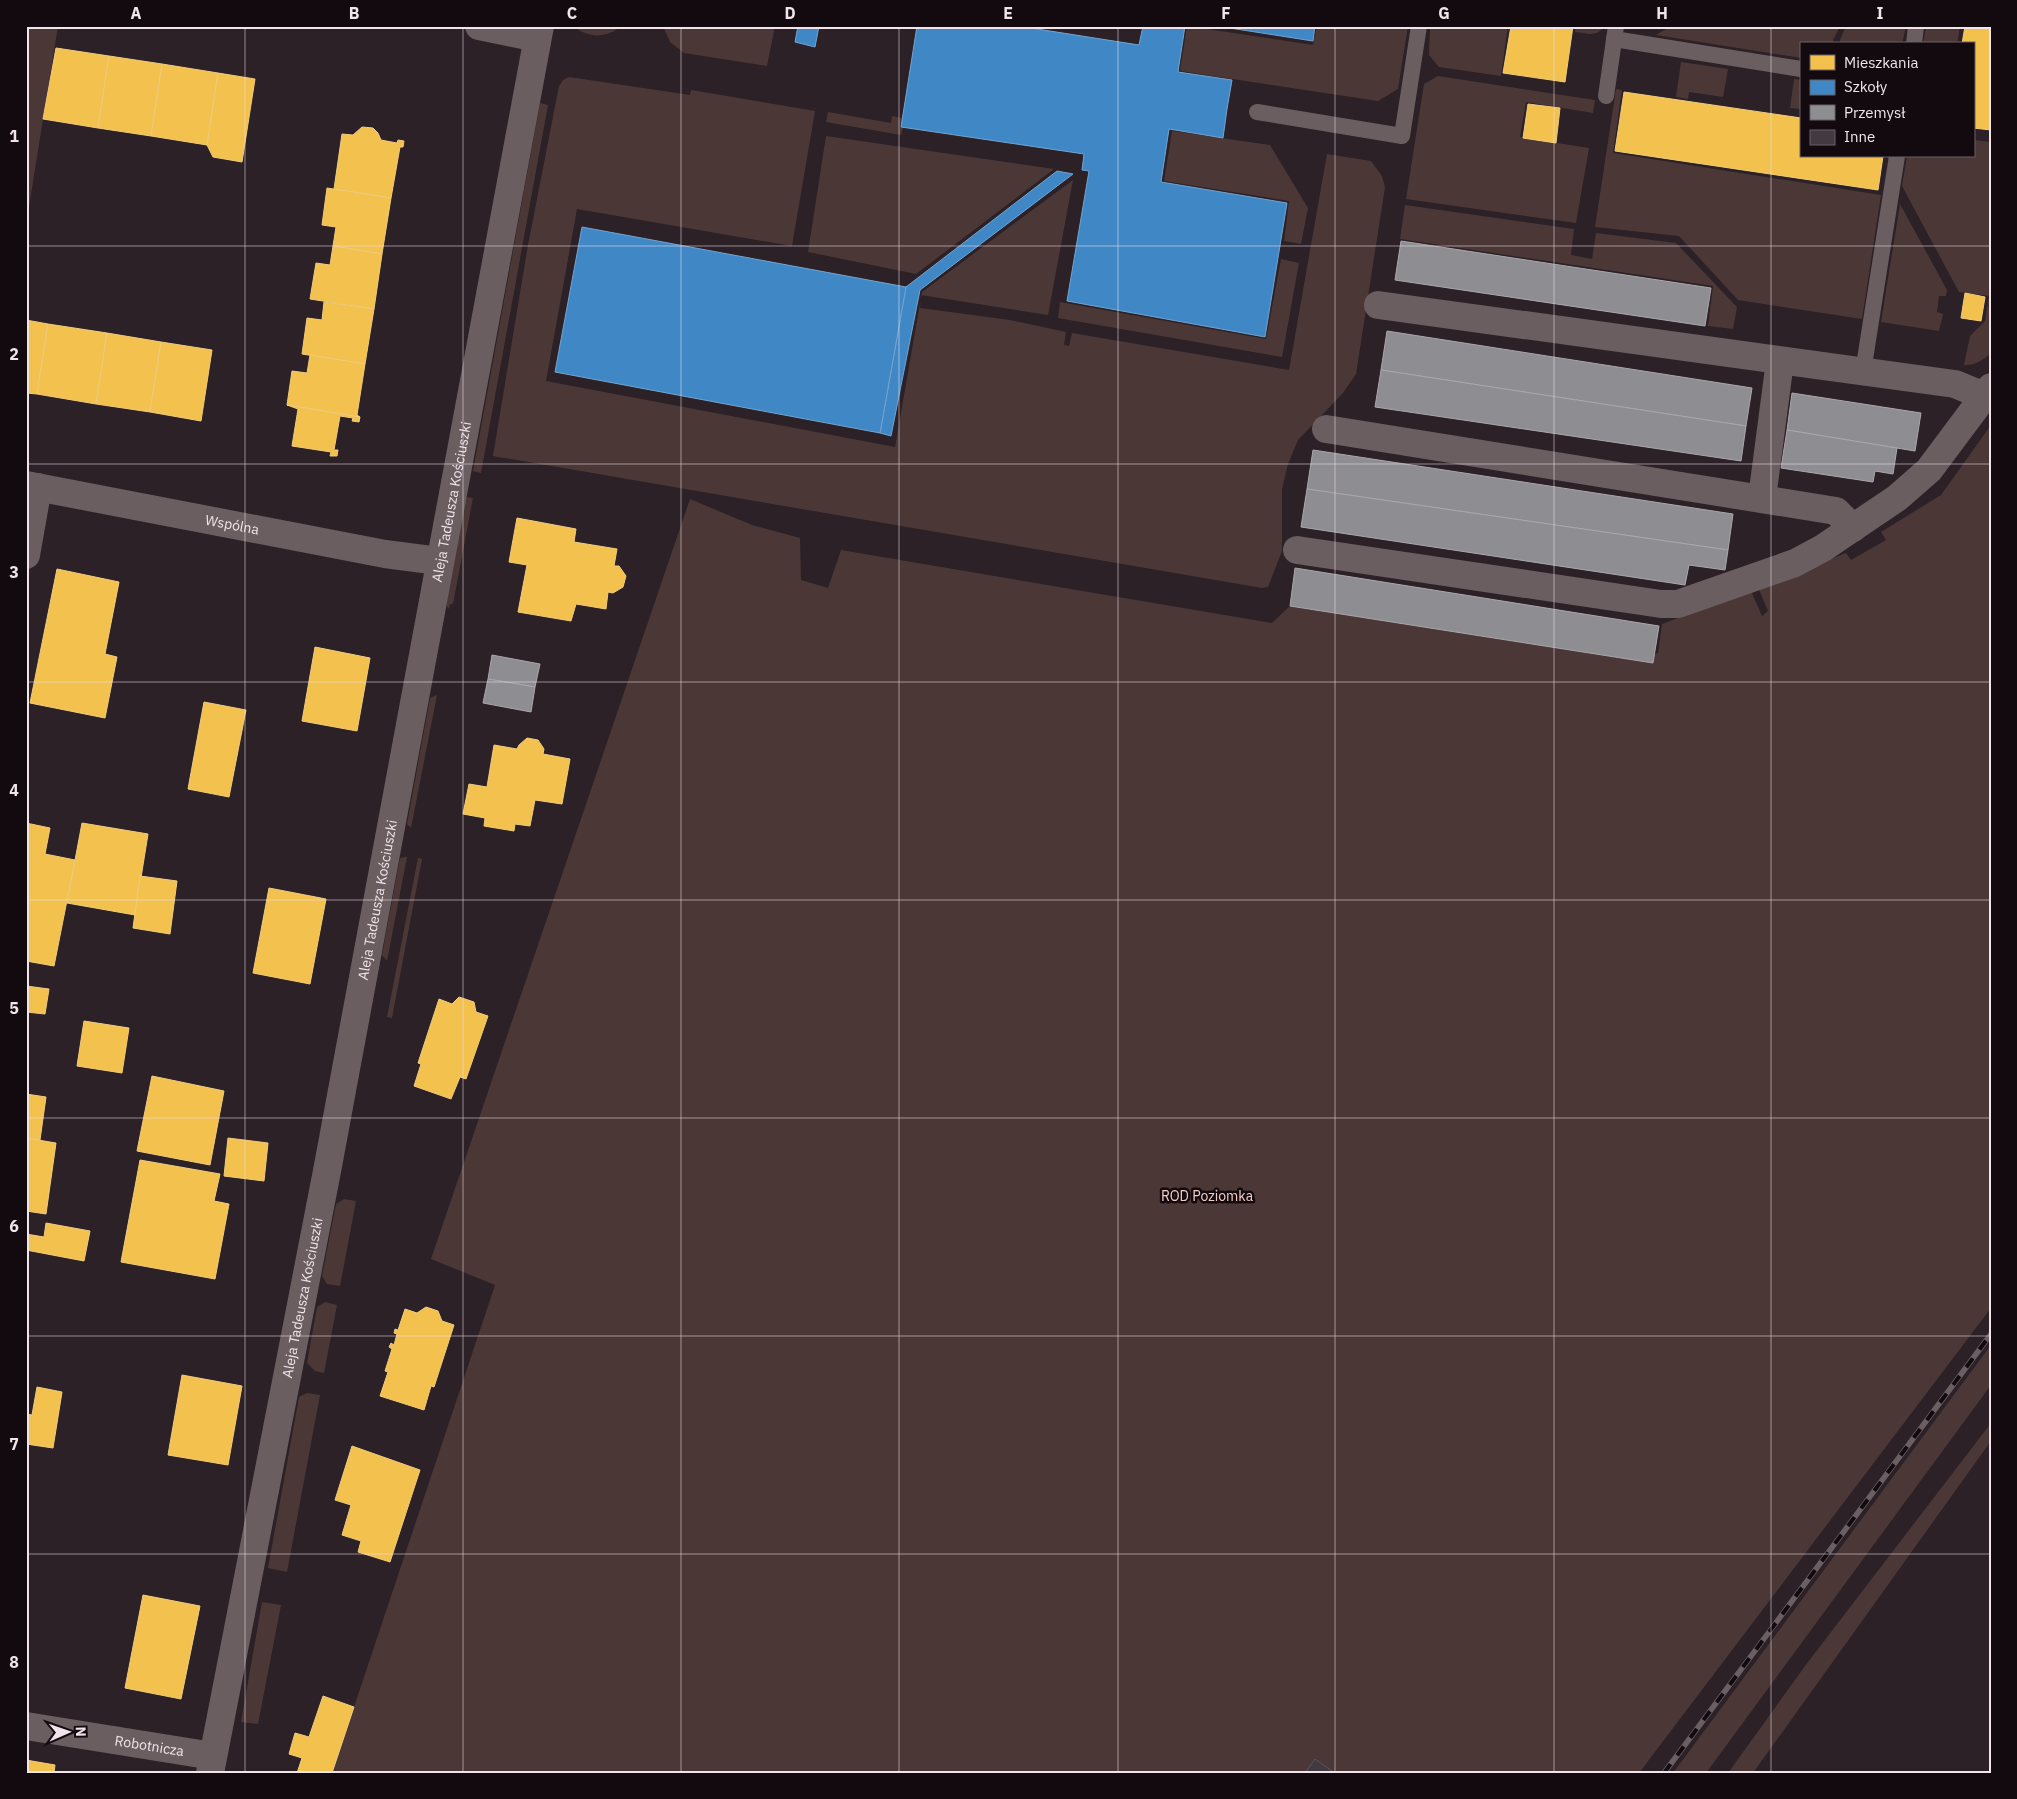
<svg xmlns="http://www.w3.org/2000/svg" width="2017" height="1799" font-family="'IBM Plex Sans',sans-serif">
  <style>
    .green { fill: #4b3836 }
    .homes { fill: #f2c14e; stroke: #f2cc7d }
    .schools { fill: #3f88c5; stroke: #74a4d0 }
    .industry { fill: #8d8d92; stroke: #aba7ad }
    .building { fill: #423941; stroke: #5c555b }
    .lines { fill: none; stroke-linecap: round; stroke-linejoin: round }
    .service { stroke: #6b5e61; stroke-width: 16 }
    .minor { stroke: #6b5e61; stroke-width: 28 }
    .rail-casing { stroke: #6a6063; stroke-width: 5.5 }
    .rail { stroke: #120a0f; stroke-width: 4; stroke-dasharray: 11; stroke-linecap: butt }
    .grid { fill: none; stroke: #f1e4eb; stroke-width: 1; stroke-opacity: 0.55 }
    .labels { text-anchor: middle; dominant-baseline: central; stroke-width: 5; stroke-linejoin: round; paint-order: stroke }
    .street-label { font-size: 14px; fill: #f1e4eb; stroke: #120a0f }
    .park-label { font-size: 14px; fill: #f6cdc6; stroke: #120a0f }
    .neatline { fill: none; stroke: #f1e4eb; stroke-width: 2 }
    .grid-label { font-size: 16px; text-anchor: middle; font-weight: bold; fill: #f1e4eb }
  </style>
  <rect width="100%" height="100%" fill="#2b2127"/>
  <!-- green -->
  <g class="green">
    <path d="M26,26H58L28,213L26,212Z"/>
    <path d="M574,26H621C608,38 587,39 574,26Z"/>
    <path d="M663,26H775L767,66L684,53L670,42Z"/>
    <path d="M1187,26L1313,45L1317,26H1408L1398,89L1378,101L1180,71Z"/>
    <path d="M1430,26H1508L1501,76L1439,67L1429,55Z"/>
    <path d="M1576,26H1604C1597,38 1587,33 1575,32Z"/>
    <path d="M1671,26H1840L1833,40L1834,44H1801V58L1656,35Z"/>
    <path d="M1846,26H1906L1902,44H1840V40Z"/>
    <path d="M1926,26H1960L1957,44H1923Z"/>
    <path d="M1681,62L1728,69L1723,97L1689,92L1688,99L1676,97Z"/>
    <path d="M1438,76L1595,100L1593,113L1526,102L1520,137L1589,148L1576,223L1406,199L1424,84Z"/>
    <path d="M569,77L690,95L691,90L815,111L792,246L577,209L546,381L895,447L922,292L1073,180L1048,315L921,295L920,308L1010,320L1066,332L1064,345L1069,346L1072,333L1289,370L1327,154L1371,161L1382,176L1385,187L1356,374L1343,393L1298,440L1288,464L1282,489V551L1268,587L1262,588L493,456L528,245L559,86L563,80Z"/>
    <path d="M1794,79L1801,80V109L1790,108Z"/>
    <path d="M1616,89L1622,90L1613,153L1881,195L1862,319L1738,300L1679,236L1595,227Z"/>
    <path d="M540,103L548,105L481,473L473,471Z"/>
    <path d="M828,112L891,123L892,116L902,118L900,127L903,128L901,135L826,122Z"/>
    <path d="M1172,131L1270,145L1308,208L1301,244L1284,241L1289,201L1164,181Z"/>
    <path d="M826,136L1054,169L916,274L808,252Z"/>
    <path d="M1973,140L1991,142V301L1988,305L1991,308V353C1983,360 1974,366 1964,365L1970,336L1985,321L1989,296L1959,292L1902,186L1907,156H1973Z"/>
    <path d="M1900,204L1947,290L1946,296H1939L1937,312L1943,314L1939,331L1881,322Z"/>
    <path d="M1405,205L1574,229L1571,255L1592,259L1596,233L1676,243L1737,307L1733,329L1708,326L1713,286L1400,239Z"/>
    <path d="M1281,259L1299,263L1282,357L1058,318L1060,302L1266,339Z"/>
    <path d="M1991,425V1308L1639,1773H332L495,1285L431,1259L690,499L752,525L800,538L801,580L828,588L841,550L1272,623L1290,606L1653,663L1655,654L1658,653L1662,624L1751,591L1762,616L1768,611L1758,587L1846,553L1851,560L1886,540L1881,532L1941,495Z"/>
    <path d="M466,497L473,498L453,604H450L449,609L446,605Z"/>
    <path d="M437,695L411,828L407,824L430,698Z"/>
    <path d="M407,857L387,961L382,955L400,858Z"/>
    <path d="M418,858L422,859L392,1018L387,1017Z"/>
    <path d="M344,1199L356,1201L340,1286L327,1284L322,1276L336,1204Z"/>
    <path d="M325,1302L337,1305L324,1373L315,1371L307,1363L317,1307Z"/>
    <path d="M1991,1345V1385L1706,1773H1673Z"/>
    <path d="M307,1393L320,1395L287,1572L268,1568L299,1397Z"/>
    <path d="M1991,1423V1441L1753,1773H1728L1805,1666Z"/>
    <path d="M262,1602L281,1605L258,1724L241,1722Z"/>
  </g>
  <!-- homes -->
  <g class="homes">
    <path d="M1511,26H1573L1565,82L1503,73Z"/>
    <path d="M1965,26H1991V130L1973,128V44H1962Z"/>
    <path d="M56,48L109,56L98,128L43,119Z"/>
    <path d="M109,56L162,64L151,136L98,128Z"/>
    <path d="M162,64L218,73L207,145L151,136Z"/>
    <path d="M218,73L255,79L242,162L213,157L207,145Z"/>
    <path d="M1624,92L1801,118V156H1883L1878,190L1615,151Z"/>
    <path d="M1528,104L1560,108L1556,143L1523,138Z"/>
    <path d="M362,127L373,128L378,133L381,140L397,143L398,140L404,141L403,147H400L391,198L334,189L342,134L353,135Z"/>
    <path d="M327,188L391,198L382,254L333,246L336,227L322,225Z"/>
    <path d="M333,246L382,254L374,309L310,299L316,263L330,265Z"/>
    <path d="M1965,293L1985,297L1981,321L1961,318Z"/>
    <path d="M324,302L374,309L365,364L302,354L307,318L322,320Z"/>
    <path d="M26,320L48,324L37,394L26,393Z"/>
    <path d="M48,324L107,333L96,404L37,394Z"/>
    <path d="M107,333L161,342L150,412L96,404Z"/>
    <path d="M161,342L212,350L201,421L150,412Z"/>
    <path d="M310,355L365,364L357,415L360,417L287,405L292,371L307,373Z"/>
    <path d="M287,405L360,417L359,422L352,421L353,418L340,416L334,450H338L337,456H330L331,452L292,446L298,409Z"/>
    <path d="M517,518L576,529L574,542L617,549L614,566H619L626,576L623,587L613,593L608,592L606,609L576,604L571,621L518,612L527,565L509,562Z"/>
    <path d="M57,569L119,582L105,654L117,657L105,718L30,703Z"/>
    <path d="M315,647L370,658L357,731L302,721Z"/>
    <path d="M204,702L246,710L229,797L188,789Z"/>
    <path d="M527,738L538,740L544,749L543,754L570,759L562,804L535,800L530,826L515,824L514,831L484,826L485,818L463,814L469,784L487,787L494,745L517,749L519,745Z"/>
    <path d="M26,823L50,828L45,854L75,860L54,966L26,961Z"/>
    <path d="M82,823L148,834L135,915L67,903Z"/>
    <path d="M140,876L177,881L170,934L133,928Z"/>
    <path d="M269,888L326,899L310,984L253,973Z"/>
    <path d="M26,986L49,989L45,1014L26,1012Z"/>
    <path d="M459,997L474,1002L476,1012L488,1016L466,1079L460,1077L451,1099L414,1086L421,1064L418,1063L439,999L452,1004Z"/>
    <path d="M84,1021L129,1028L122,1073L77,1066Z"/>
    <path d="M152,1076L224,1091L210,1165L137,1151Z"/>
    <path d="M26,1094L46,1097L40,1140L26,1138Z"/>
    <path d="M26,1138L56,1143L46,1214L26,1211Z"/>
    <path d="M228,1138L268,1143L264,1181L224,1176Z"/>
    <path d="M140,1160L220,1174L214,1201L229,1204L215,1279L121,1262Z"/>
    <path d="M46,1223L90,1231L84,1261L26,1250V1234L44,1237Z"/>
    <path d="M426,1307L438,1311L442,1321L454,1325L434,1387L431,1386L424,1410L380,1396L388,1372L385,1371L392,1349L389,1347L391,1343L394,1345L397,1334L394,1333L395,1329L398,1330L405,1309L417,1313Z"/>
    <path d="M182,1375L242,1386L228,1465L168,1455Z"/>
    <path d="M37,1387L62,1392L53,1448L26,1444V1414L32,1415Z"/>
    <path d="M352,1446L420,1470L390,1562L358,1552L361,1541L342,1535L351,1505L335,1500Z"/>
    <path d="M143,1595L200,1606L181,1699L125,1688Z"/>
    <path d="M323,1696L354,1707L332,1773H297L302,1758L289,1754L295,1733L309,1737Z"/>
    <path d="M26,1760L55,1765L54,1773H26Z"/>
  </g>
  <!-- schools -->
  <g class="schools">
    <path d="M798,26H819L815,47L795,42Z"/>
    <path d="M917,26H1018L1139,45L1143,26H1185L1178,72L1232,80L1227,109L1223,138L1169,129L1161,182L1287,203L1265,337L1067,301L1089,171L1082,170L1084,154L901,127Z"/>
    <path d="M1217,26H1315L1313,41Z"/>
    <path d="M1057,171L1073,174L920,290L891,436L880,433L906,287Z"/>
    <path d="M582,227L906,287L880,433L555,372Z"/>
  </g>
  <!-- industry -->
  <g class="industry">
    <path d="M1401,241L1711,288L1705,326L1395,280Z"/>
    <path d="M1387,331L1752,388L1746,426L1381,370Z"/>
    <path d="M1381,370L1746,426L1741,461L1375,407Z"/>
    <path d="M1792,393L1921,413L1915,451L1787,430Z"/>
    <path d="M1787,430L1897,448L1893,474L1875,471L1873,482L1781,468Z"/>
    <path d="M1313,450L1733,514L1728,550L1307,489Z"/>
    <path d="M1307,489L1728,550L1725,570L1689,565L1685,585L1301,527Z"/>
    <path d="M1295,568L1659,626L1653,663L1290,606Z"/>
    <path d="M492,655L540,664L535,687L488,679Z"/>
    <path d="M488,679L535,687L531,712L483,703Z"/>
  </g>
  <!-- building -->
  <path class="building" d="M1315,1759L1335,1773H1305Z"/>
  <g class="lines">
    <!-- service -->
    <g class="service">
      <path d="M1614,39L1801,69"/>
      <path d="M1914,44L1916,26"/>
      <path d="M1606,96L1616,26"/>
      <path d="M1257,112L1402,136L1419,26"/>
      <path d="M1863,372L1897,156"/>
    </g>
    <!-- minor -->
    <g class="minor">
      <path d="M479,26L537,38"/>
      <path d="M1378,305L1955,384L1984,396"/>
      <path d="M1326,429L1836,511L1853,528"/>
      <path id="s1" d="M26,485L385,554L439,561"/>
      <path d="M1762,498L1780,361"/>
      <path d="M1297,550L1661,604H1678L1795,563L1823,548L1897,498L1929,470L1991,387"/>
      <path d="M26,555L38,487"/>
      <path id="s2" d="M26,1726L213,1756"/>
      <path id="s3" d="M210,1773L327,1171L540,26"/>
    </g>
    <defs>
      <path id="rail" d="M1664,1773L1991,1334"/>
    </defs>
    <!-- rail casing -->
    <use href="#rail" class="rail-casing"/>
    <!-- rail -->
    <use href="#rail" class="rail"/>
  </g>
  <!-- grid -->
  <path class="grid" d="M245,26V1773M463,26V1773M681,26V1773M899,26V1773M1118,26V1773M1335,26V1773M1554,26V1773M1771,26V1773M26,246H1991M26,464H1991M26,682H1991M26,900H1991M26,1118H1991M26,1336H1991M26,1554H1991"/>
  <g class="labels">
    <!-- street labels -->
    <g class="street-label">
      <text stroke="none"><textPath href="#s3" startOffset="1294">Aleja Tadeusza Kościuszki</textPath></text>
      <text stroke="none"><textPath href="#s1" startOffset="210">Wspólna</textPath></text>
      <text stroke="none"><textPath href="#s3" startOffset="889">Aleja Tadeusza Kościuszki</textPath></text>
      <text stroke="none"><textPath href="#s3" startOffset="484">Aleja Tadeusza Kościuszki</textPath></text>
      <text stroke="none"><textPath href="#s2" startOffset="125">Robotnicza</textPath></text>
    </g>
    <!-- park labels -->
    <g class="park-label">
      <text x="1207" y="1196">ROD Poziomka</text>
    </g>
  </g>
  <!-- border -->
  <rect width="2017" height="1799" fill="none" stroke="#120a0f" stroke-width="55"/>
  <!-- legend -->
  <rect x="1800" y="42" width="175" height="115" fill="#120a0f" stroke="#6b6167"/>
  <rect x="1810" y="55" width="25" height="15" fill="#f2c14e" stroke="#6b6167"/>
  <text x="1844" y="68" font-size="15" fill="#f1e4eb">Mieszkania</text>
  <rect x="1810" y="80" width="25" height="15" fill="#3f88c5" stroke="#6b6167"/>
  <text x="1844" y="92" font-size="15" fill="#f1e4eb">Szkoły</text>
  <rect x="1810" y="105" width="25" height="15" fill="#8d8d92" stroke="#6b6167"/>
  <text x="1844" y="118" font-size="15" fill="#f1e4eb">Przemysł</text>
  <rect x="1810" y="130" width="25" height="15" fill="#423941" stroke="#6b6167"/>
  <text x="1844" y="142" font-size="15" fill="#f1e4eb">Inne</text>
  <!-- north arrow -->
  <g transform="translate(68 1732) rotate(88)" stroke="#120a0f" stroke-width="4" paint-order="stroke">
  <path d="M0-4L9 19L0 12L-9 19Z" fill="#f1e4eb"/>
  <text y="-8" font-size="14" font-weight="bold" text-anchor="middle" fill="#f1e4eb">N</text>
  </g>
  <rect x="28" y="28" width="1962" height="1744" class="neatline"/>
  <g class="grid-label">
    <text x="136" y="19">A</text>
    <text x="354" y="19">B</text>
    <text x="572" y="19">C</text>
    <text x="790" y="19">D</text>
    <text x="1008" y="19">E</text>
    <text x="1226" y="19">F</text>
    <text x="1444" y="19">G</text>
    <text x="1662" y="19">H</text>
    <text x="1880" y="19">I</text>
    <text x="14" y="142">1</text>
    <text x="14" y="360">2</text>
    <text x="14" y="578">3</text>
    <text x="14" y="796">4</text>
    <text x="14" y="1014">5</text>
    <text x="14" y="1232">6</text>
    <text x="14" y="1450">7</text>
    <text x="14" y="1668">8</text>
  </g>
</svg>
